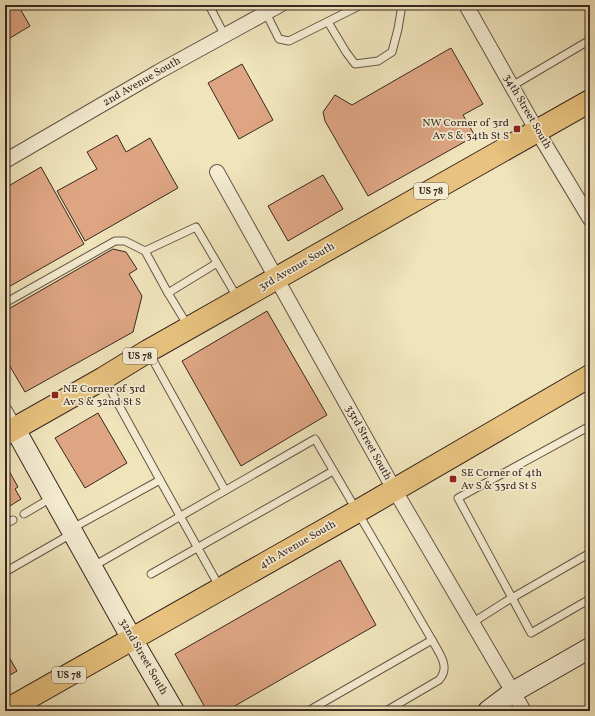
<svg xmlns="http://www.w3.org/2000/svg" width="595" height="716" font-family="Vollkorn,serif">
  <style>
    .building { fill: #dea583; stroke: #382721 }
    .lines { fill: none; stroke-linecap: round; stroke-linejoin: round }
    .lane-casing { stroke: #665648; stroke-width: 9 }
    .street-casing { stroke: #665648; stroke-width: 16 }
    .secondary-casing { stroke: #382721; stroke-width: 22 }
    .primary-casing { stroke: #382721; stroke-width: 24 }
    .lane { stroke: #f5edd3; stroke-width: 7 }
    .street { stroke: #f5edd3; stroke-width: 14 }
    .secondary { stroke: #f5edd3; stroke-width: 20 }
    .primary { stroke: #e8c27e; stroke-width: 22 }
    .poi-dot { fill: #8f2418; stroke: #f5edd3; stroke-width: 1.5 }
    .labels { text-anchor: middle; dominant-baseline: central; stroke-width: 3.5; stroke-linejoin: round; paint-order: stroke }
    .shield { fill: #f5edd3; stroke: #716256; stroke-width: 1 }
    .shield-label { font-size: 10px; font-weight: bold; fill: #382721 }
    .street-label { font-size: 11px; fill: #382721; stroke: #f5edd3 }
    .poi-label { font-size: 11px; fill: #382721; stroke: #f5edd3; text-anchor: start }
  </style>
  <rect width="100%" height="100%" fill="#f0e4bb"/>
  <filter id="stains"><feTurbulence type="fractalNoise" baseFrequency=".005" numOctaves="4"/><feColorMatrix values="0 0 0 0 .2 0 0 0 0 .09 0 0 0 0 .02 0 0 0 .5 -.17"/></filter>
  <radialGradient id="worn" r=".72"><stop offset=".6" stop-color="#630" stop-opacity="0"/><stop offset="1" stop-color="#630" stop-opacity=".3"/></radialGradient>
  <!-- building -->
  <g class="building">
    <path d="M5,5H18L30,26L5,41Z"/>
    <path d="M451,48L483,104L463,115L475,136L368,196L325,121L323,112L335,95L352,105Z"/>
    <path d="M242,64L273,120L239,139L208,83Z"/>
    <path d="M117,135L126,152L150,138L178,188L85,241L57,191L97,169L87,152Z"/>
    <path d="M41,167L84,244L5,289V188Z"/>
    <path d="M323,175L343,209L288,241L268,206Z"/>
    <path d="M113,249L126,252L137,269L129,274L142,296L133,332L25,392L5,358V311Z"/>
    <path d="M267,311L327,415L241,466L182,361Z"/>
    <path d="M98,413L127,463L85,488L55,438Z"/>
    <path d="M8,469L18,487L15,489L21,499L5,509V471Z"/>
    <path d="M340,560L376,625L226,711H207L175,654Z"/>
    <path d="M5,650L17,671L5,678Z"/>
  </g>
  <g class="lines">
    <defs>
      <g id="lane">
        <path d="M217,5L211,9L225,36"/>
        <path d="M266,13L279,39L289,41L361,5"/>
        <path d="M328,22L346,52L355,64L378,61L392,52L398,29L402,5"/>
        <path d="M512,86L590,40"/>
        <path d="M168,293L217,263"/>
        <path d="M5,303L115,241H125L145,251"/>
        <path d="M188,326L168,293L145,251L196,227L237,297"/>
        <path d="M149,353L225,490"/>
        <path d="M590,426L458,498L531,633L590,599"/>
        <path d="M160,480L219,586"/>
        <path d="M24,514L51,498"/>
        <path d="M5,524L13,520"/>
        <path d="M71,529L160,480L105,380"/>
        <path d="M92,567L315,439L432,640C439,653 451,667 439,680L386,711"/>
        <path d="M5,572L73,533"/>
        <path d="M151,574L333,471"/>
        <path d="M472,623L505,602L590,553"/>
        <path d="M308,711L432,640"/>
      </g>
      <g id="street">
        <path d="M466,5L537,131L590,219"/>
        <path d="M5,161L158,72L280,5"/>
        <path d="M217,172L394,489L524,711"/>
        <path d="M5,411L15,429"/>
      </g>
      <g id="secondary">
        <path d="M15,429L132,639L174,711"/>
        <path d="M488,711L513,692L590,648"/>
      </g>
      <g id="primary">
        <path d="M5,434L104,378L148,351L590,101"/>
        <path d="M5,711L358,511L590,376"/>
      </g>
    </defs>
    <!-- lane casing -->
    <use href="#lane" class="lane-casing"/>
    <!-- street casing -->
    <use href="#street" class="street-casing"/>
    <!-- secondary casing -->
    <use href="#secondary" class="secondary-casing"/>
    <!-- primary casing -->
    <use href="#primary" class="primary-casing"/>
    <!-- lane -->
    <use href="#lane" class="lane"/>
    <!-- street -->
    <use href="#street" class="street"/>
    <!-- secondary -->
    <use href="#secondary" class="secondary"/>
    <!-- primary -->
    <use href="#primary" class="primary"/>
  </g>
  <!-- markers -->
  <g class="poi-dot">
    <rect x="513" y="125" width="8" height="8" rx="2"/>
    <rect x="51" y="391" width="8" height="8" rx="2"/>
    <rect x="449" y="475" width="8" height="8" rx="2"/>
  </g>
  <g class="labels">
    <!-- shield labels -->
    <g class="shield">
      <rect x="414" y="183" width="34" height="16" rx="3"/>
      <rect x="123" y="348" width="34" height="16" rx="3"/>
      <rect x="52" y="667" width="34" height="16" rx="3"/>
    </g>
    <g class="shield-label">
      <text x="431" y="191">US 78</text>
      <text x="140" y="356">US 78</text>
      <text x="69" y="675">US 78</text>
    </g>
    <!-- street labels -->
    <g class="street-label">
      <text transform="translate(142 82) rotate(-30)">2nd Avenue South</text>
      <text transform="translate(527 112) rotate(60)">34th Street South</text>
      <text transform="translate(297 267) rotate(-30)">3rd Avenue South</text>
      <text transform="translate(368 443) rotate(61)">33rd Street South</text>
      <text transform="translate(298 545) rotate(-30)">4th Avenue South</text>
      <text transform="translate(143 657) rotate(60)">32nd Street South</text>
    </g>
    <!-- poi labels -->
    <g class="poi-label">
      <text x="509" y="123" text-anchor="end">NW Corner of 3rd<tspan x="509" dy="13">Av S &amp; 34th St S</tspan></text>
      <text x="63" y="389">NE Corner of 3rd<tspan x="63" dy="13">Av S &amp; 32nd St S</tspan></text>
      <text x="461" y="473">SE Corner of 4th<tspan x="461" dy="13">Av S &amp; 33rd St S</tspan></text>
    </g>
  </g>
  <!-- margin -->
  <rect width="595" height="716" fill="none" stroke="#f0e4bb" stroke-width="20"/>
  <rect x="6" y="6" width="583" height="704" fill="none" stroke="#382721" stroke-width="2"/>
  <rect x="10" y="10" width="575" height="696" fill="none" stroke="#382721"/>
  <rect width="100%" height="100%" filter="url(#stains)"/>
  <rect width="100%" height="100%" fill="url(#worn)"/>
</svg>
